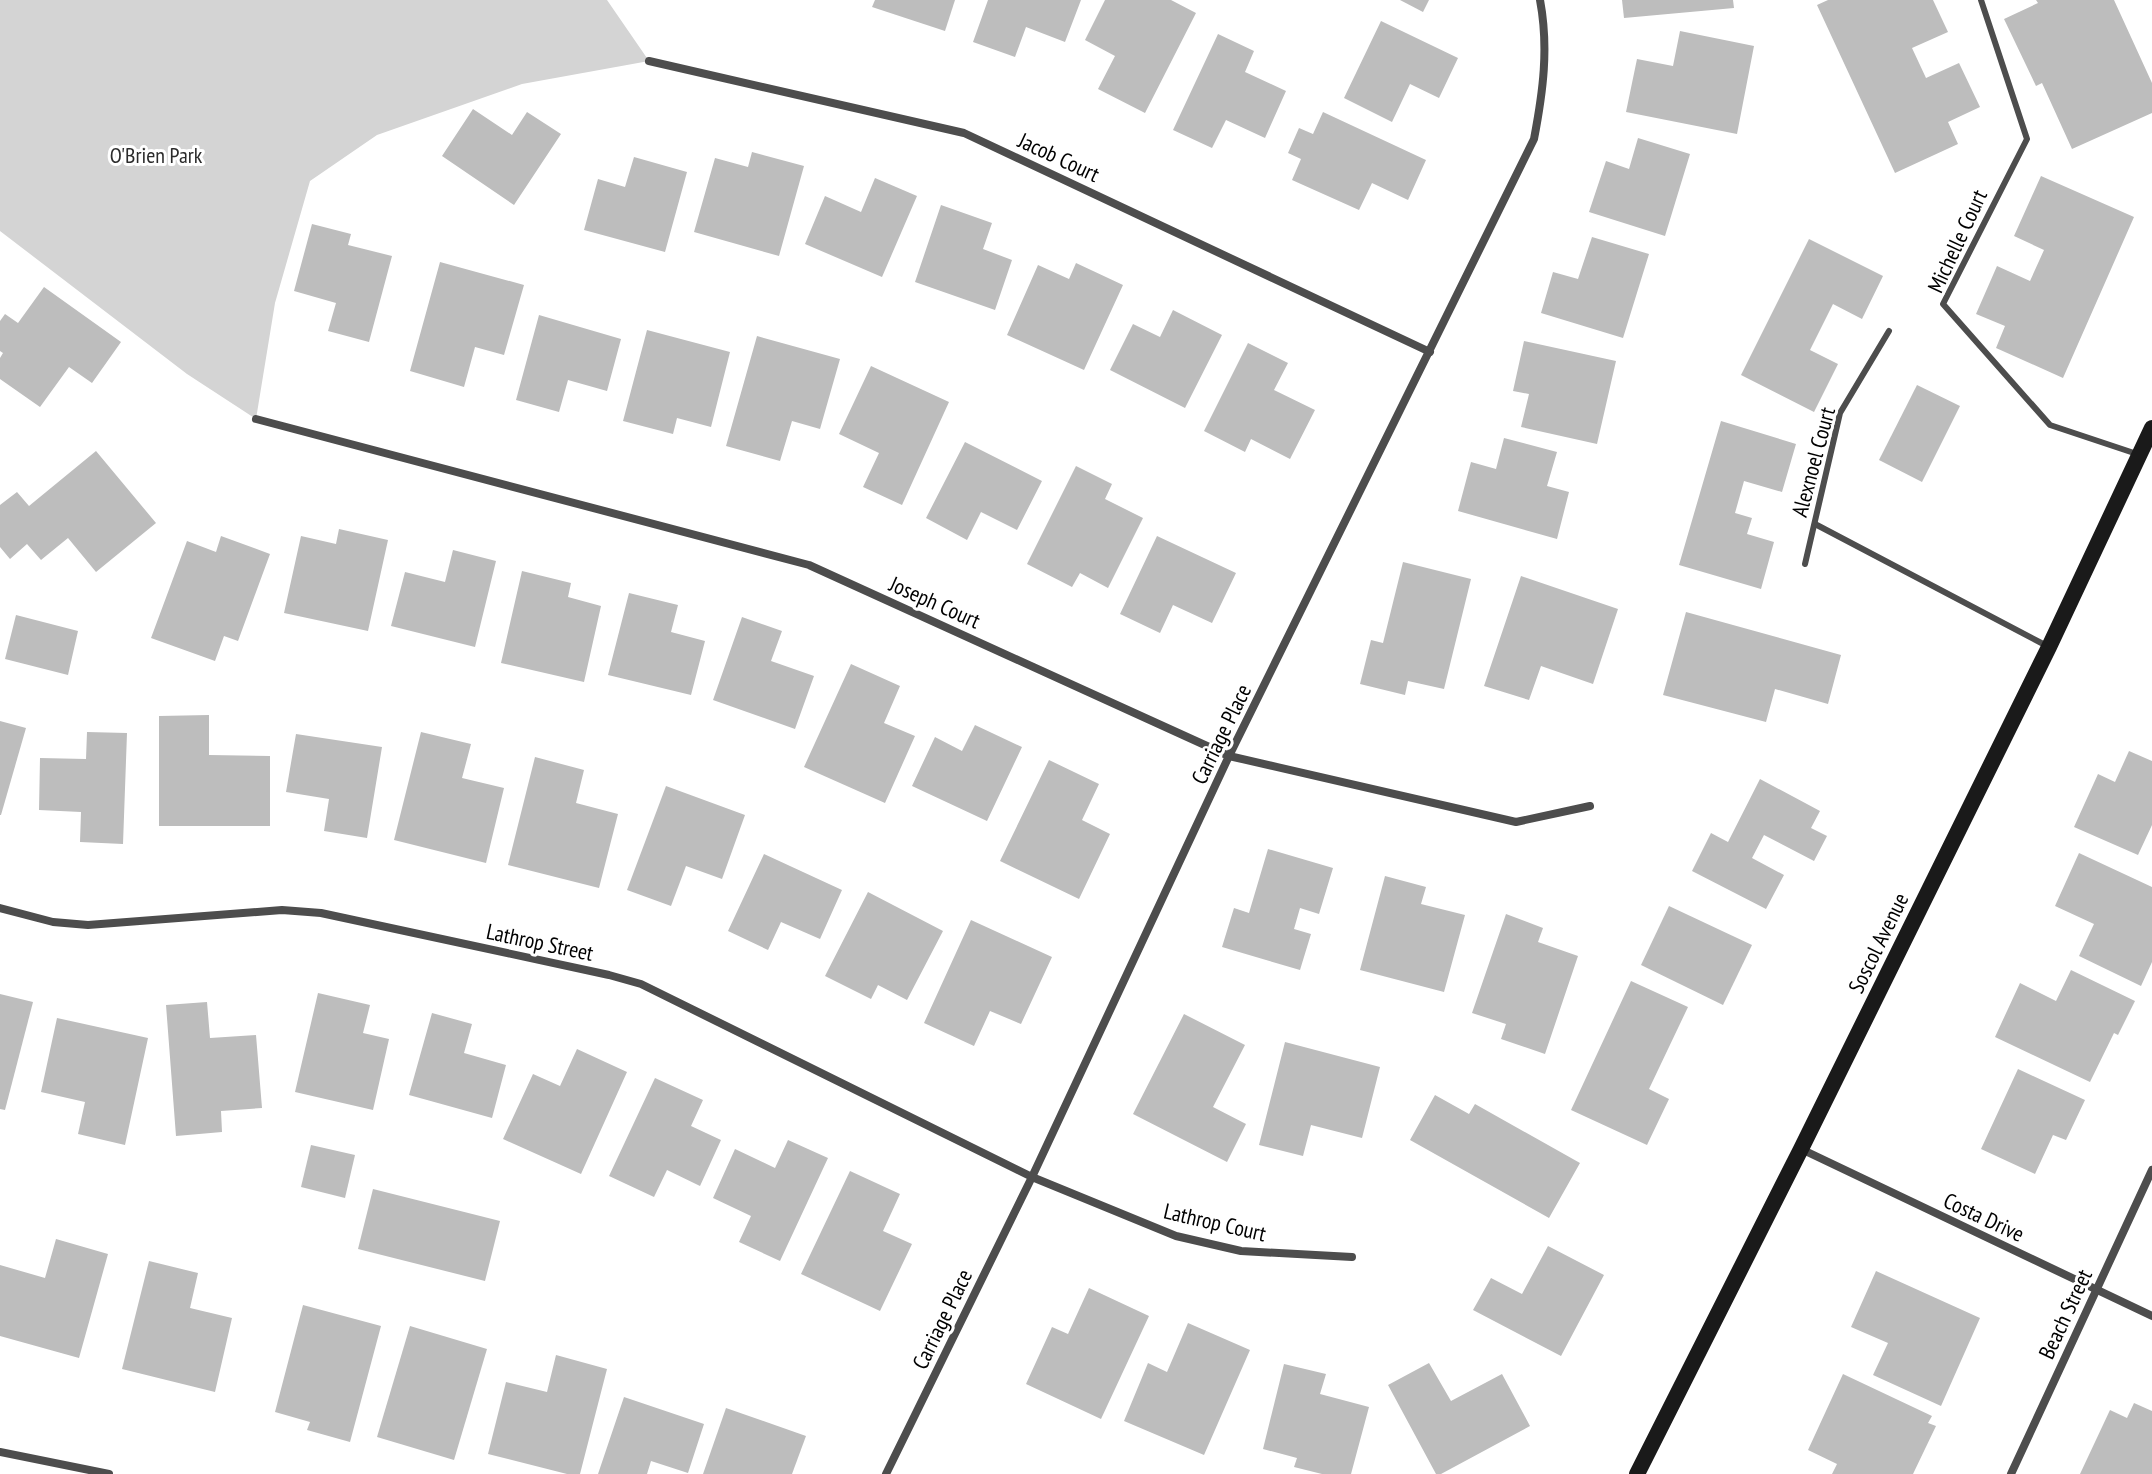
<svg xmlns="http://www.w3.org/2000/svg" width="2152" height="1474" font-family="'PT Sans Narrow',sans-serif">
  <style>
    .green { fill: #d4d4d4 }
    .building { fill: #bdbdbd }
    .lines { fill: none; stroke-linecap: round; stroke-linejoin: round }
    .service { stroke: #4d4d4d; stroke-width: 6 }
    .minor { stroke: #4d4d4d; stroke-width: 8 }
    .secondary { stroke: #1a1a1a; stroke-width: 16 }
    .labels { text-anchor: middle; dominant-baseline: central; stroke-width: 6; stroke-linejoin: round; paint-order: stroke }
    .park-label { font-size: 22px; fill: #2b2b2b; stroke: #fff }
    .street-label { font-size: 22px; fill: #000; stroke: #fff }
  </style>
  <rect width="100%" height="100%" fill="#fff"/>
  <!-- green -->
  <path class="green" d="M0,0H607L649,61L522,84L377,135L310,181L275,303L256,419L187,374L0,231Z"/>
  <!-- building -->
  <g class="building">
    <path d="M875,0H955L945,31L872,7Z"/>
    <path d="M988,0H1081L1065,42L1026,27L1015,57L973,42Z"/>
    <path d="M1105,0H1171L1196,13L1145,113L1098,89L1115,56L1085,40Z"/>
    <path d="M1400,0H1429L1423,12Z"/>
    <path d="M1622,0H1733L1734,8L1624,18Z"/>
    <path d="M1828,0H1933L1948,32L1912,48L1926,78L1959,63L1980,107L1948,122L1958,144L1895,173L1817,5Z"/>
    <path d="M2036,0H2114L2152,83V113L2072,149L2042,83L2036,86L2004,19L2038,3Z"/>
    <path d="M1381,21L1458,58L1439,98L1410,84L1392,122L1344,98Z"/>
    <path d="M1680,31L1754,46L1737,134L1626,112L1637,59L1673,66Z"/>
    <path d="M1218,34L1254,51L1245,72L1286,91L1265,138L1226,120L1212,148L1173,130Z"/>
    <path d="M473,109L512,135L527,112L561,134L514,205L442,156Z"/>
    <path d="M1323,112L1426,160L1408,200L1372,183L1359,210L1292,180L1301,159L1288,153L1299,128L1313,134Z"/>
    <path d="M1638,138L1690,154L1665,236L1589,212L1606,161L1629,169Z"/>
    <path d="M752,152L804,166L779,256L694,232L715,158L748,167Z"/>
    <path d="M634,157L687,172L665,252L584,230L598,179L625,187Z"/>
    <path d="M2041,176L2134,217L2063,378L1996,348L2005,326L1976,314L1997,266L2030,281L2044,250L2014,236Z"/>
    <path d="M875,178L917,196L882,277L805,244L825,196L861,212Z"/>
    <path d="M941,205L992,223L983,249L1012,260L995,310L915,282Z"/>
    <path d="M312,224L351,234L348,245L392,256L369,342L328,331L336,303L294,291Z"/>
    <path d="M1592,237L1649,254L1623,338L1541,313L1553,272L1578,279Z"/>
    <path d="M1809,239L1883,276L1862,319L1833,304L1810,350L1838,364L1814,412L1741,375Z"/>
    <path d="M440,262L524,285L504,355L475,347L464,387L410,371Z"/>
    <path d="M1076,263L1123,285L1084,370L1007,335L1038,265L1069,279Z"/>
    <path d="M44,287L121,342L92,383L69,367L40,407L0,379V358L3,353L0,351V321L5,314L18,323Z"/>
    <path d="M1173,310L1222,335L1185,408L1110,370L1133,324L1160,337Z"/>
    <path d="M539,315L621,339L607,391L568,380L559,412L516,400Z"/>
    <path d="M647,330L730,352L711,427L677,418L673,434L623,421Z"/>
    <path d="M757,336L840,359L820,429L792,421L780,461L726,446Z"/>
    <path d="M1524,341L1616,361L1597,444L1521,427L1529,394L1513,391Z"/>
    <path d="M1248,343L1288,363L1274,390L1315,410L1290,459L1251,439L1245,452L1204,431Z"/>
    <path d="M871,366L949,402L902,505L863,487L879,453L839,434Z"/>
    <path d="M1917,385L1960,406L1922,482L1879,460Z"/>
    <path d="M1721,421L1796,444L1782,492L1744,481L1735,513L1752,518L1747,534L1774,542L1761,589L1679,565Z"/>
    <path d="M1504,438L1557,452L1547,486L1569,492L1557,539L1458,511L1471,462L1496,469Z"/>
    <path d="M965,442L1042,481L1017,530L981,512L967,540L926,518Z"/>
    <path d="M96,451L156,523L96,572L68,538L41,560L27,544L10,559L0,547V505L17,492L29,506Z"/>
    <path d="M1076,466L1112,484L1105,499L1143,518L1108,588L1080,573L1072,587L1027,564Z"/>
    <path d="M339,529L388,540L368,631L284,613L301,536L336,544Z"/>
    <path d="M221,536L270,554L238,641L224,636L215,661L151,638L187,541L216,552Z"/>
    <path d="M1157,536L1236,573L1212,623L1173,605L1160,633L1120,614Z"/>
    <path d="M453,550L496,561L475,647L391,626L405,572L445,582Z"/>
    <path d="M1403,562L1471,579L1444,689L1408,681L1405,695L1360,684L1371,640L1383,643Z"/>
    <path d="M522,571L571,583L568,597L601,606L584,682L501,663Z"/>
    <path d="M1521,576L1618,609L1593,684L1541,666L1529,700L1484,686Z"/>
    <path d="M629,593L678,605L671,632L705,641L691,695L608,675Z"/>
    <path d="M1686,612L1841,655L1828,704L1775,689L1766,722L1663,695Z"/>
    <path d="M16,615L78,631L68,675L5,659Z"/>
    <path d="M742,617L782,631L771,661L814,676L795,729L713,700Z"/>
    <path d="M851,664L900,686L884,723L915,736L885,803L804,767Z"/>
    <path d="M209,715V755L270,756V826H159V716Z"/>
    <path d="M0,721L26,728L1,815H0Z"/>
    <path d="M975,725L1022,747L987,821L912,786L935,737L962,751Z"/>
    <path d="M87,732L127,733L123,844L80,842L81,812L39,810L40,758L86,759Z"/>
    <path d="M421,732L471,744L462,778L504,788L486,863L394,840Z"/>
    <path d="M296,734L382,747L367,838L324,831L329,799L286,792Z"/>
    <path d="M2129,751L2152,761V825L2138,855L2074,827L2098,774L2115,782Z"/>
    <path d="M535,757L584,770L576,803L618,814L599,888L508,865Z"/>
    <path d="M1049,760L1099,784L1082,820L1110,834L1079,899L1000,861Z"/>
    <path d="M1760,779L1820,811L1811,828L1827,836L1814,861L1764,835L1752,858L1784,875L1766,909L1692,871L1711,833L1728,842Z"/>
    <path d="M666,786L745,815L722,879L686,866L671,906L627,890Z"/>
    <path d="M1268,849L1333,868L1319,914L1300,908L1294,929L1311,934L1300,970L1222,947L1234,908L1249,913Z"/>
    <path d="M2079,853L2152,887V962L2141,986L2079,956L2094,924L2055,906Z"/>
    <path d="M764,854L842,890L820,939L781,922L768,950L728,931Z"/>
    <path d="M1385,876L1426,887L1421,904L1465,915L1444,992L1360,970Z"/>
    <path d="M868,892L943,931L907,1000L878,985L871,999L825,976Z"/>
    <path d="M1669,906L1752,945L1723,1005L1641,965Z"/>
    <path d="M1506,914L1543,928L1538,942L1578,956L1545,1054L1501,1039L1506,1024L1472,1013Z"/>
    <path d="M971,920L1052,957L1021,1024L990,1011L974,1046L924,1023Z"/>
    <path d="M2071,970L2135,1001L2118,1035L2114,1033L2090,1082L1995,1037L2020,983L2056,1001Z"/>
    <path d="M1631,981L1688,1007L1649,1089L1669,1099L1647,1145L1571,1110Z"/>
    <path d="M318,993L370,1005L363,1033L389,1039L373,1110L295,1092Z"/>
    <path d="M0,994L33,1002L5,1110L0,1109Z"/>
    <path d="M207,1002L210,1038L256,1035L262,1108L221,1111L222,1132L176,1136L166,1005Z"/>
    <path d="M432,1013L472,1024L464,1053L506,1065L492,1118L409,1095Z"/>
    <path d="M1184,1014L1245,1045L1213,1107L1246,1124L1227,1162L1133,1114Z"/>
    <path d="M57,1018L148,1038L125,1145L78,1134L85,1102L41,1092Z"/>
    <path d="M1285,1042L1380,1067L1362,1138L1311,1125L1303,1156L1259,1145Z"/>
    <path d="M577,1049L627,1072L581,1174L503,1139L533,1074L560,1086Z"/>
    <path d="M2018,1069L2085,1100L2066,1140L2053,1135L2035,1174L1981,1149Z"/>
    <path d="M655,1078L703,1100L691,1126L721,1140L700,1186L667,1170L654,1197L609,1176Z"/>
    <path d="M1435,1095L1469,1114L1475,1104L1580,1163L1549,1218L1410,1140Z"/>
    <path d="M788,1140L828,1158L780,1261L739,1242L751,1216L713,1198L735,1149L775,1168Z"/>
    <path d="M311,1145L355,1155L345,1198L301,1187Z"/>
    <path d="M850,1171L900,1194L883,1231L912,1244L880,1311L801,1274Z"/>
    <path d="M373,1189L500,1221L485,1281L358,1249Z"/>
    <path d="M56,1239L108,1254L79,1358L0,1336V1265L45,1278Z"/>
    <path d="M1548,1246L1604,1275L1561,1356L1473,1310L1491,1278L1522,1294Z"/>
    <path d="M149,1261L198,1273L190,1308L232,1318L215,1392L122,1369Z"/>
    <path d="M1876,1271L1980,1318L1941,1406L1873,1375L1888,1343L1851,1327Z"/>
    <path d="M1089,1288L1149,1316L1101,1419L1026,1384L1052,1327L1068,1334Z"/>
    <path d="M303,1305L381,1326L350,1442L307,1430L310,1422L275,1412Z"/>
    <path d="M1188,1323L1250,1350L1204,1455L1124,1421L1148,1363L1167,1372Z"/>
    <path d="M410,1326L487,1349L454,1460L377,1437Z"/>
    <path d="M556,1355L607,1369L580,1474H567L488,1454L506,1382L547,1392Z"/>
    <path d="M1429,1363L1451,1401L1502,1374L1530,1426L1441,1474H1436L1388,1385Z"/>
    <path d="M1284,1364L1326,1374L1320,1394L1369,1407L1351,1474H1322L1294,1467L1297,1458L1263,1449Z"/>
    <path d="M1843,1374L1932,1416L1928,1423L1936,1426L1913,1474H1832L1837,1464L1808,1450Z"/>
    <path d="M624,1397L704,1424L688,1473L651,1461L647,1474H598Z"/>
    <path d="M2134,1403L2152,1411V1474H2080L2110,1410L2127,1418Z"/>
    <path d="M726,1408L806,1436L792,1474H703Z"/>
  </g>
  <g class="lines">
    <!-- service -->
    <g class="service">
      <path d="M1981,0L2027,139L1943,304L2050,425L2137,454"/>
      <path d="M1815,524L2049,647"/>
      <path d="M1805,564L1840,413L1889,331"/>
    </g>
    <!-- minor -->
    <g class="minor">
      <path d="M649,61L964,133L1430,352"/>
      <path d="M256,419L809,565L1229,756L1516,822L1590,806"/>
      <path d="M0,908L53,922L88,925L282,910L321,913L609,975L641,984L1032,1177L1176,1236L1241,1251L1352,1257"/>
      <path d="M1801,1149L2152,1316"/>
      <path d="M0,1452L109,1474"/>
      <path d="M886,1474L1032,1177L1229,756L1534,139C1543,92 1549,48 1540,0"/>
      <path d="M2011,1474L2152,1170"/>
    </g>
    <!-- secondary -->
    <path class="secondary" d="M1637,1474L1801,1149L2049,647L2152,428"/>
  </g>
  <g class="labels">
    <!-- park labels -->
    <g class="park-label">
      <text x="156" y="155">O'Brien Park</text>
    </g>
    <!-- street labels -->
    <g class="street-label">
      <text transform="translate(1059 157) rotate(25)">Jacob Court</text>
      <text transform="translate(1957 241) rotate(-65)">Michelle Court</text>
      <text transform="translate(1813 462) rotate(-75)">Alexnoel Court</text>
      <text transform="translate(935 602) rotate(24)">Joseph Court</text>
      <text transform="translate(1221 734) rotate(-64)">Carriage Place</text>
      <text transform="translate(540 942) rotate(12)">Lathrop Street</text>
      <text transform="translate(1878 943) rotate(-64)">Soscol Avenue</text>
      <text transform="translate(1984 1217) rotate(25)">Costa Drive</text>
      <text transform="translate(1215 1222) rotate(13)">Lathrop Court</text>
      <text transform="translate(2065 1314) rotate(-65)">Beach Street</text>
      <text transform="translate(942 1319) rotate(-64)">Carriage Place</text>
    </g>
  </g>
</svg>
